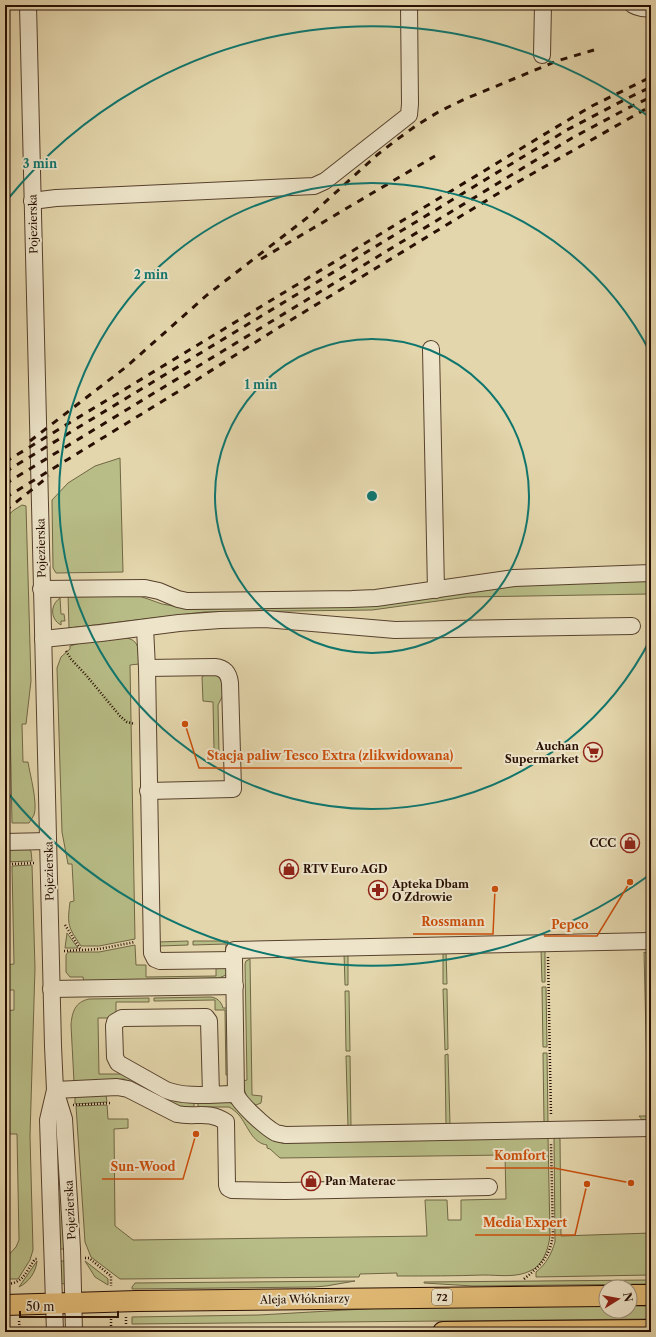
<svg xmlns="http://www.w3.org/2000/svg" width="656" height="1337" font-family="'Libre Caslon Text',serif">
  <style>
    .green { fill: #b8bd87; stroke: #706645 }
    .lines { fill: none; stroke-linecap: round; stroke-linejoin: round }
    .minor-casing { stroke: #57412d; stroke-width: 18 }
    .major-casing { stroke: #280f03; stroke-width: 22 }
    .path { stroke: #280f03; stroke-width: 2.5; stroke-dasharray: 1 2; stroke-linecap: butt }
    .minor { stroke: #ede4c9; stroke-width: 16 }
    .major { stroke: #e2bb76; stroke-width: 20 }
    .rail { stroke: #280f03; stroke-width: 3; stroke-dasharray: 7 7; stroke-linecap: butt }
    .ring { fill: none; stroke: #0f766e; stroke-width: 2 }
    .labels { text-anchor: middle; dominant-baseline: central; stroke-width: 4; stroke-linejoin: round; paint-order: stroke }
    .shield { fill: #ede4c9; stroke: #634f3e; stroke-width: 1 }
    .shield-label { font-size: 10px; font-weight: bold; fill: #280f03 }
    .street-label { font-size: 11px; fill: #280f03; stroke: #ede4c9 }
    .poi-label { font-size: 11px; font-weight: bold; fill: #280f03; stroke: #ede4c9; text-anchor: start }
    .centre { fill: #0f766e; stroke: #ede4c9; stroke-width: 2 }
    .ring-label { font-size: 12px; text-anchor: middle; font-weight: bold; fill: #0f766e; stroke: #ede4c9; stroke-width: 4; stroke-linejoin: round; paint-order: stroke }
    .leader { fill: none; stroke: #cb4e0b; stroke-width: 1.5 }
    .callout-dot { fill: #cb4e0b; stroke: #ede4c9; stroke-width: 1.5 }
    .callout-label { font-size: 12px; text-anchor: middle; font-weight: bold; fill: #cb4e0b; stroke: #ede4c9; stroke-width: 4; stroke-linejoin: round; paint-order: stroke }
  </style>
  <rect width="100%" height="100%" fill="#e4d6ac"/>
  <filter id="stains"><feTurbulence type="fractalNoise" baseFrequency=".005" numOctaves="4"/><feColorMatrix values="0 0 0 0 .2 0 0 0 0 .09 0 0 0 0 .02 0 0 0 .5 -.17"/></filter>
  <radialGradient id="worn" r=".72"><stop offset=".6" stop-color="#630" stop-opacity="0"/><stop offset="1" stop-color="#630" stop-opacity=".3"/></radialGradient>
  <!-- green -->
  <g class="green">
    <path d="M120,458L123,572L56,573L53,568L52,500L68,483L95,466Z"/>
    <path d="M22,505L26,506L31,681L26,724H22L23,762H28C30,775 38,803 34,815C33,817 30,821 29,823H12L6,517L14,510Z"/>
    <path d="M651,580V649L650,594L467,597L372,610L204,612L69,628L68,594H134L162,604L192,609L370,606L512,584Z"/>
    <path d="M60,598L61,614H64L65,621H61V625C50,619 50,605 60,598Z"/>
    <path d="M125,638C140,639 139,652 139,664L130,665L135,939L99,946H81C68,927 67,925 70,902L74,901L72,864H68L62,832L57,668L61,657L70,649V646L80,643Z"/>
    <path d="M206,674L217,675L222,681L223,695L218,705L219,754L215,752L214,749L213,702L203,701L202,677Z"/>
    <path d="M27,848L31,851L32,861L5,862V849Z"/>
    <path d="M32,865L35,968L30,1136L33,1250L30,1260L18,1279H5V1259L16,1247L19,1240L17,1134H9L8,1127H5V1011L14,1010V990H5V965L14,964L12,866Z"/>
    <path d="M67,933L78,948H65Z"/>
    <path d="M188,941V945L160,946L157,942Z"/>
    <path d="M193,941H228L229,945L226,954V944L193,945Z"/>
    <path d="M135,945L136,965H146V977L216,976V966L228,967L226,975L219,978L84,982L83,977H70L66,972V955L68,952H99Z"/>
    <path d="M541,949H545V982H542Z"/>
    <path d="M443,951H446L447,984H443Z"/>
    <path d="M644,952L648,954L649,972H651V1120C646,1121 642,1121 639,1116H648Z"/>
    <path d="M344,953H348V985H345Z"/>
    <path d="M250,959L252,1095L262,1096L261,1103L256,1105C246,1100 244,1091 243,1081L247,1080L245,964L246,961Z"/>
    <path d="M542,987H546L547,1047H543Z"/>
    <path d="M443,989H447L448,1049L445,1050Z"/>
    <path d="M345,991H349L350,1051H346Z"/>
    <path d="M211,997C217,998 221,1001 223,1008H227L229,1075H226L225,1010H215V1000L154,1001V998Z"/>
    <path d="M149,998V1002H116V1013L107,1018H98L99,1074H122L170,1100L181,1101H194V1107H180L162,1101L124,1079L74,1082L71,1025C72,1012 75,1002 89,999Z"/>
    <path d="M543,1053H547L548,1123H544Z"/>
    <path d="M448,1054L450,1124L446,1125L445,1055Z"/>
    <path d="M346,1056H350L351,1126L348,1127Z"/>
    <path d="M106,1095L107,1102L75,1104V1096Z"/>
    <path d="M227,1101L232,1104L268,1137L273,1140L282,1143L548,1137L550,1235C549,1248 543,1266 530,1271C516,1278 498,1275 484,1275C455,1276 426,1276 397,1276V1273L360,1274L359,1277L120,1279L91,1257L85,1242L76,1106L107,1105L108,1119H128V1128L114,1129L115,1226L133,1240L427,1236L425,1200H447L448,1220H461V1200L506,1199L505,1155L280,1158L270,1149L267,1148V1145C252,1143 248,1126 239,1115C236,1112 233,1109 229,1107H198V1102Z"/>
    <path d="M554,1136L559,1138L560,1139L561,1236L651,1233V1275L536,1277V1272C546,1264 551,1255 555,1242Z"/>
    <path d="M58,1173L61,1174L65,1249H59Z"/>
    <path d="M37,1261C36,1272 29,1282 19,1287Z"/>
    <path d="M60,1261H66L65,1284H64L61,1283Z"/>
    <path d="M85,1261L107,1278L108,1279V1285L95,1277Z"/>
    <path d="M651,1280V1284L473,1286L424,1283V1282Z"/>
    <path d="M355,1281L326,1286L314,1287L132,1289V1287L135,1283Z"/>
    <path d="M606,1306V1311H630V1306H651V1319L132,1324V1317L259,1315L381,1308Z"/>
  </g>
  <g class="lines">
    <defs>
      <g id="minor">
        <path d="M28,5L53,1046L55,1090L48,1120L55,1332"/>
        <path d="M633,5C638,8 646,9 651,8"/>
        <path d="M542,55L543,5"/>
        <path d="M32,201L56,198L314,186L325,181L409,115L410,104L409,5"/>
        <path d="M431,349L436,590"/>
        <path d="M41,589L145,588L159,591L178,599L187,601L352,599L376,598L514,578L651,573"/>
        <path d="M145,628L147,668L152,953L155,959L160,961L234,960"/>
        <path d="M43,639L101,633L179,623L220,620L265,619L395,630L632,626"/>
        <path d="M147,668L215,667C225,668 229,674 230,683L233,789L148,791"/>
        <path d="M5,842L48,841"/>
        <path d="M651,941L234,950V960L236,1094C240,1104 266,1128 276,1133C279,1134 282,1134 285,1135L651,1128"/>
        <path d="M51,989L235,986"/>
        <path d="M55,1090L117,1087L128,1089L177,1114C196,1118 208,1110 226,1122L227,1185L228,1188L232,1190L285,1191L489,1187"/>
        <path d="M55,1090L64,1119L72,1249L74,1332"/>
        <path d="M211,1094L209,1021L206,1017L122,1018L115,1022L114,1026L115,1057L118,1063L166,1090C186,1098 215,1094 236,1094"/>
      </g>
      <g id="major">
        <path d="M630,1295H651"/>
        <path d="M5,1305L137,1301L606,1296"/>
        <path d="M443,1332L651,1330"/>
      </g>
    </defs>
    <!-- minor casing -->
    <use href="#minor" class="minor-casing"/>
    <!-- major casing -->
    <use href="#major" class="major-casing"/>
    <!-- path -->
    <g class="path">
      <path d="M66,651L71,659L86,675L120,716L127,722L135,724"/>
      <path d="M12,864L35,863"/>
      <path d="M65,925L81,950"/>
      <path d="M64,951L99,949L135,942"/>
      <path d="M548,957L551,1116"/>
      <path d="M73,1105L110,1103"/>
      <path d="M85,1258H89L111,1276V1286"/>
      <path d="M524,1279C540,1266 550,1257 553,1235L551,1144"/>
      <path d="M5,1284C23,1284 25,1273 35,1259H38"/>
      <path d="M126,1317V1324"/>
      <path d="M19,1321L20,1332"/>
      <path d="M111,1332V1317"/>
    </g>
    <!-- minor -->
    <use href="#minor" class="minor"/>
    <!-- major -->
    <use href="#major" class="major"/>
    <!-- rail -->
    <g class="rail">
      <path d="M261,259L435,156"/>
      <path d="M30,441L126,367L207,295L312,214L377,155L395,141L417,125L440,111L465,99L557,61L594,50"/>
      <path d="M5,462L563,123L592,106L651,77"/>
      <path d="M5,472L567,130L626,99L651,87"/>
      <path d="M5,484L572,138L630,107L651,97"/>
      <path d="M5,498L179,391L278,328L502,191L651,106"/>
      <path d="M5,511L49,476"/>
    </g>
  </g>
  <!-- distance rings -->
  <g class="ring">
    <circle cx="372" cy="496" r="157"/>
    <path d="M651 638A313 313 0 1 1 651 354"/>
    <path d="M648 876A470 470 0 0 1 7 792M7 200A470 470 0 0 1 648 116"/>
  </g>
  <!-- icons -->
  <defs>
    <symbol id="supermarket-ring" viewBox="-11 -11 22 22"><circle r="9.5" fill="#ede4c9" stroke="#8f2418" stroke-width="1.5"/><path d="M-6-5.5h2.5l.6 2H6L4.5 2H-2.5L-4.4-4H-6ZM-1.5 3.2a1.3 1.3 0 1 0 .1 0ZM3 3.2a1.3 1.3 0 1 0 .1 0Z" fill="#8f2418"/></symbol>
    <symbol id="shop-ring" viewBox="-11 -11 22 22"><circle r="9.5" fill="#ede4c9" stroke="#8f2418" stroke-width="1.5"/><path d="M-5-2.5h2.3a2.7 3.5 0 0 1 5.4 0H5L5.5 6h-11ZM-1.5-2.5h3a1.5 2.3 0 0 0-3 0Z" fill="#8f2418"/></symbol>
    <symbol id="pharmacy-ring" viewBox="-11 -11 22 22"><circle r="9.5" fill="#ede4c9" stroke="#8f2418" stroke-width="1.5"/><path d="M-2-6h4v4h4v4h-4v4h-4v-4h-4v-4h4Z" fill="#8f2418"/></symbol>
  </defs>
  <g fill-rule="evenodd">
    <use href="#supermarket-ring" x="582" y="741" width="22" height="22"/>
    <use href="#shop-ring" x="619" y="832" width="22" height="22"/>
    <use href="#shop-ring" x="278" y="858" width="22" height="22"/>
    <use href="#pharmacy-ring" x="367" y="879" width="22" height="22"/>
    <use href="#shop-ring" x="300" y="1170" width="22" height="22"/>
  </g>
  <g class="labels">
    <!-- shield labels -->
    <rect class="shield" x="432" y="1289" width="20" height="16" rx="3"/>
    <g class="shield-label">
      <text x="442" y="1297">72</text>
    </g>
    <!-- street labels -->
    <g class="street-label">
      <text transform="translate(33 224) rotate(-91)">Pojezierska</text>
      <text transform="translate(41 548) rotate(-91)">Pojezierska</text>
      <text transform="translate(49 871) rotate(-91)">Pojezierska</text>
      <text transform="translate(70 1210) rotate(-93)">Pojezierska</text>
      <text transform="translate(305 1299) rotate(-1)">Aleja Włókniarzy</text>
    </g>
    <!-- poi labels -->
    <g class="poi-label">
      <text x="579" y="746" text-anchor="end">Auchan<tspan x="579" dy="13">Supermarket</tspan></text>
      <text x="616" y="843" text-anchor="end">CCC</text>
      <text x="303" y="869">RTV Euro AGD</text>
      <text x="392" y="884">Apteka Dbam<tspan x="392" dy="13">O Zdrowie</tspan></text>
      <text x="325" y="1181">Pan Materac</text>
    </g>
  </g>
  <circle cx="372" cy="496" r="6" class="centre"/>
  <g class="ring-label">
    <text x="40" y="168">3 min</text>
    <text x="151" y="279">2 min</text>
    <text x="261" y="389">1 min</text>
  </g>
  <!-- callouts -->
  <path class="leader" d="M185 724L199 768H462M495 889L493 934H413M630 882L597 936H544M631 1183L554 1168H486M196 1134L183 1179H102M587 1184L575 1235H475"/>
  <g class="callout-dot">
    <circle cx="185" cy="724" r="4"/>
    <circle cx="495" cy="889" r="4"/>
    <circle cx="630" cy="882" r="4"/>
    <circle cx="631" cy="1183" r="4"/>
    <circle cx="196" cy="1134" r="4"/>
    <circle cx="587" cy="1184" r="4"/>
  </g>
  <g class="callout-label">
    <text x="330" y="760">Stacja paliw Tesco Extra (zlikwidowana)</text>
    <text x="453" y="926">Rossmann</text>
    <text x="570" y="929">Pepco</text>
    <text x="520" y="1160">Komfort</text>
    <text x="143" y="1171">Sun-Wood</text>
    <text x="525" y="1227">Media Expert</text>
  </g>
  <!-- margin -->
  <rect width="656" height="1337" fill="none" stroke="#e4d6ac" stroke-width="20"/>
  <rect x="6" y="6" width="644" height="1325" fill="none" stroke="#280f03" stroke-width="2"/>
  <rect x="10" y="10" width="636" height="1317" fill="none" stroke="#280f03"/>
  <!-- north arrow -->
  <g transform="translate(618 1299) rotate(79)"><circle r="19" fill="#ede4c9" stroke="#9e8f7a"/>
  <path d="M0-3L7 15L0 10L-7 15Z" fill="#8f2418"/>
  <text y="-6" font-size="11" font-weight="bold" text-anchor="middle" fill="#280f03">N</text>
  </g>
  <!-- scale -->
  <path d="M20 1311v6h98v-6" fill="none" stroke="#280f03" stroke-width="2"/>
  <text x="26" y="1311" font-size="12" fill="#280f03" stroke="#ede4c9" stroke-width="3" paint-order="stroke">50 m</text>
  <rect width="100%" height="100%" filter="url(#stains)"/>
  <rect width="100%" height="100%" fill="url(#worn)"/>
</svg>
